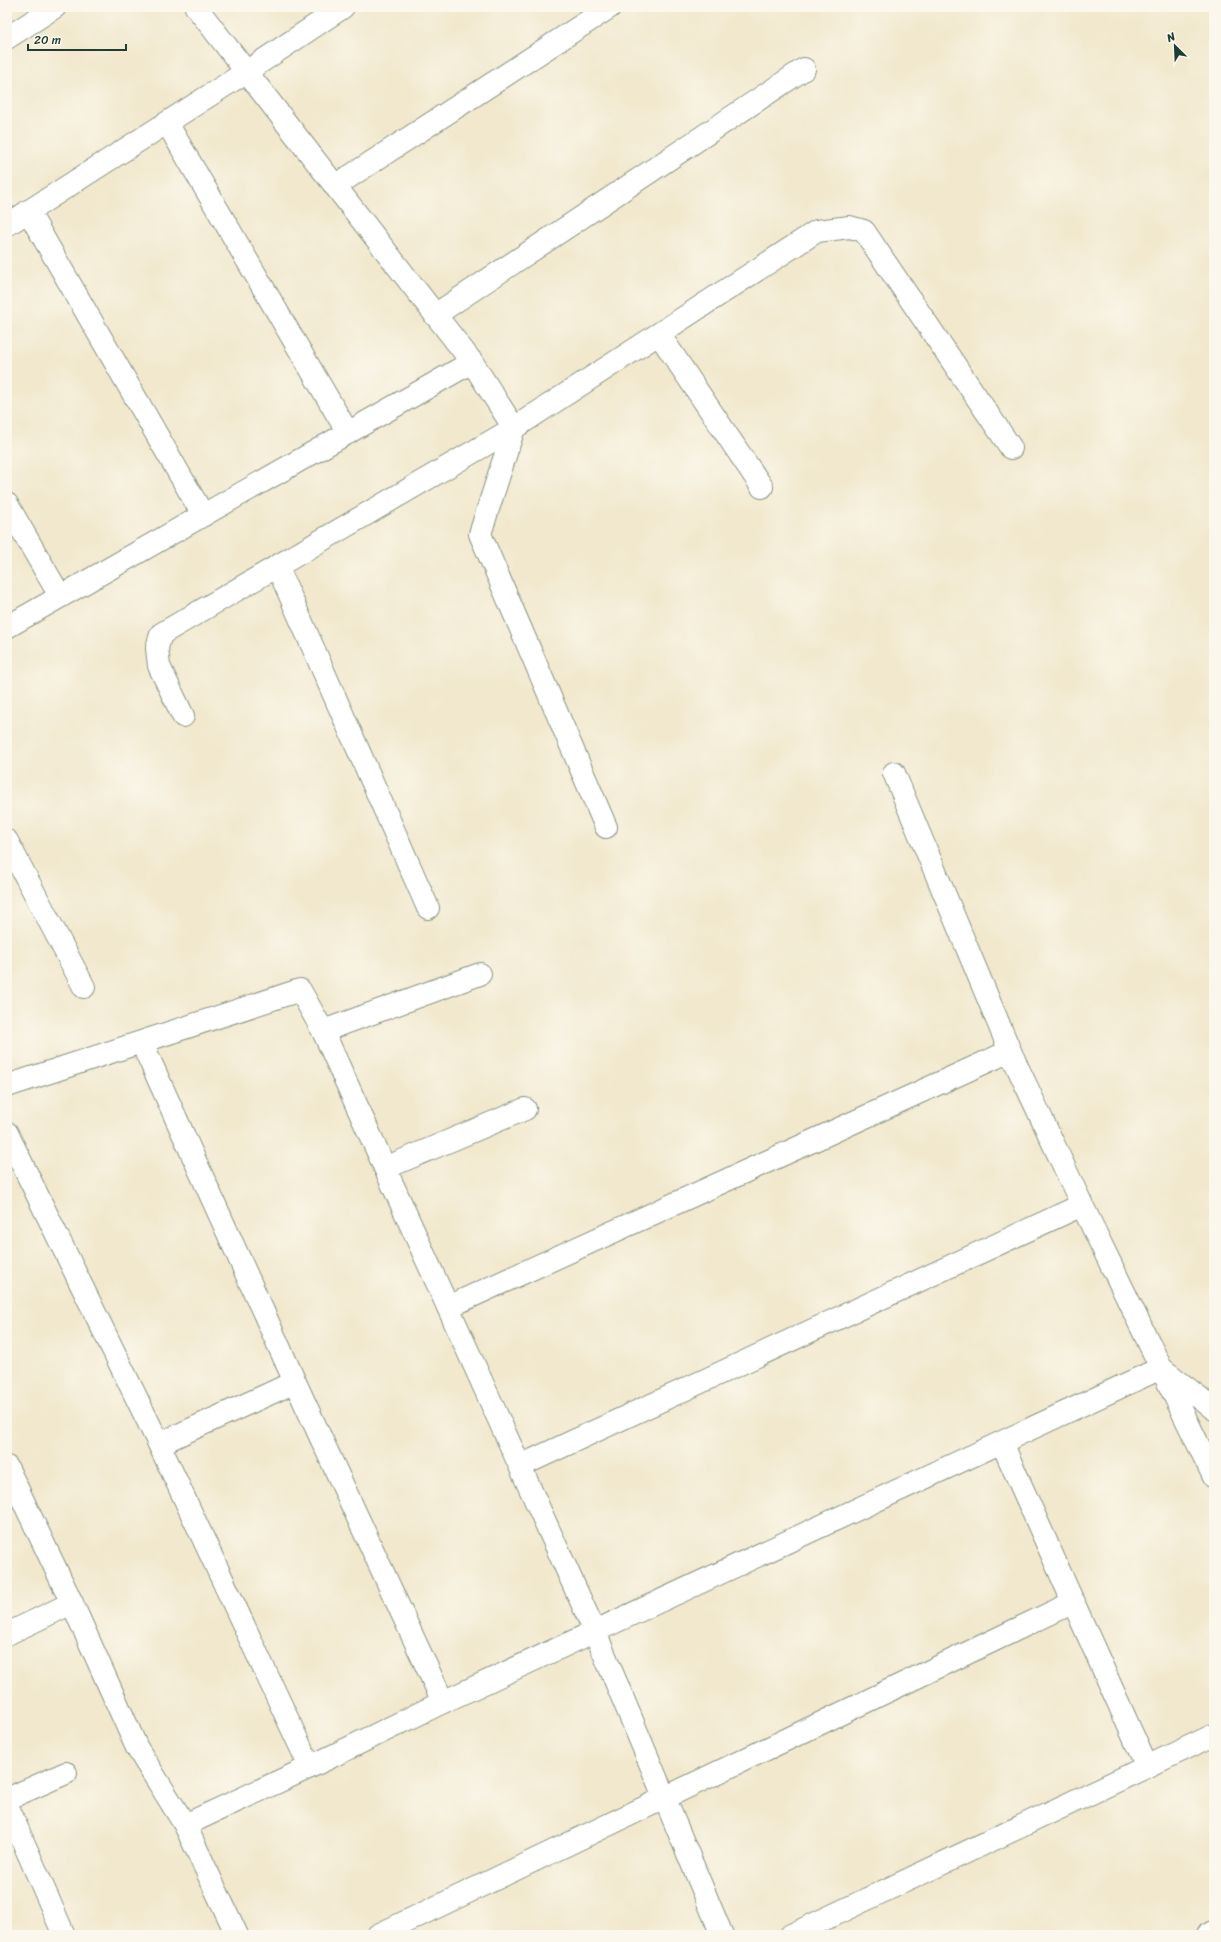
<svg xmlns="http://www.w3.org/2000/svg" width="1221" height="1942" font-family="Sriracha,sans-serif">
  <style>
    .lines { fill: none; stroke-linecap: round; stroke-linejoin: round }
    .minor-casing { stroke: #889280; stroke-width: 24 }
    .minor { stroke: #fff; stroke-width: 22 }
  </style>
  <rect width="100%" height="100%" fill="#fbf7ec"/>
  <filter id="ink" filterUnits="userSpaceOnUse"><feTurbulence type="fractalNoise" baseFrequency=".025" numOctaves="2"/><feDisplacementMap in="SourceGraphic" scale="8" xChannelSelector="R" yChannelSelector="G"/><feConvolveMatrix kernelMatrix="1 2 1 2 8 2 1 2 1" color-interpolation-filters="sRGB"/></filter>
  <filter id="wash" filterUnits="userSpaceOnUse"><feTurbulence type="fractalNoise" baseFrequency=".012" numOctaves="4" result="noise"/><feDisplacementMap in="SourceGraphic" scale="16" xChannelSelector="R" yChannelSelector="G"/><feGaussianBlur stdDeviation="0.9" result="paint"/><feColorMatrix in="noise" values="0 0 0 0 0 0 0 0 0 0 0 0 0 0 0 0 0 1.4 0 .05"/><feComposite in="paint" operator="in"/></filter>
  <g filter="url(#wash)">
    <rect width="100%" height="100%" fill="#f1e8cd"/>
  </g>
  <g filter="url(#ink)">
    <g class="lines">
      <defs>
        <g id="minor">
          <path d="M196,7L472,362L514,428L817,231L850,227L864,231L1011,448"/>
          <path d="M7,38L55,7"/>
          <path d="M167,123L348,433"/>
          <path d="M335,186L610,7"/>
          <path d="M28,211L203,515"/>
          <path d="M7,225L246,72L343,7"/>
          <path d="M435,315L804,69"/>
          <path d="M659,334L762,487"/>
          <path d="M514,428L480,534L606,827"/>
          <path d="M7,504L60,596"/>
          <path d="M277,566L428,908"/>
          <path d="M7,627L472,362"/>
          <path d="M183,716L159,666L157,648L161,634L514,428"/>
          <path d="M894,773L1010,1051L1082,1205L1214,1477"/>
          <path d="M7,841L84,987"/>
          <path d="M323,1031L480,974"/>
          <path d="M142,1043L295,1382L443,1702"/>
          <path d="M7,1086L300,990L323,1031L595,1632L722,1935"/>
          <path d="M7,1133L159,1444L310,1767"/>
          <path d="M385,1168L525,1109"/>
          <path d="M448,1307L1010,1051"/>
          <path d="M1002,1443L1147,1767"/>
          <path d="M159,1444L295,1382"/>
          <path d="M520,1466L1082,1205"/>
          <path d="M7,1467L72,1603L137,1748L185,1825L237,1935"/>
          <path d="M7,1634L72,1603"/>
          <path d="M7,1799L66,1773"/>
          <path d="M7,1805L64,1935"/>
          <path d="M185,1825L310,1767L443,1702L1161,1368L1214,1409"/>
          <path d="M378,1935L1074,1602"/>
          <path d="M791,1935L1214,1735"/>
          <path d="M1207,1935L1214,1932"/>
        </g>
      </defs>
      <!-- minor casing -->
      <use href="#minor" class="minor-casing"/>
      <!-- minor -->
      <use href="#minor" class="minor"/>
    </g>
  </g>
  <!-- margin -->
  <rect width="1221" height="1942" fill="none" stroke="#fbf7ec" stroke-width="24"/>
  <!-- north arrow -->
  <g transform="translate(1175 46) rotate(336)" stroke="#fbf7ec" stroke-width="3" paint-order="stroke">
  <path d="M0-3L7 15L0 10L-7 15Z" fill="#1f3d34"/>
  <text y="-6" font-size="11" font-weight="bold" text-anchor="middle" fill="#1f3d34">N</text>
  </g>
  <!-- scale -->
  <path d="M28 44v6h98v-6" fill="none" stroke="#1f3d34" stroke-width="2"/>
  <text x="34" y="44" font-size="12" fill="#1f3d34" stroke="#fbf7ec" stroke-width="3" paint-order="stroke">20 m</text>
</svg>
